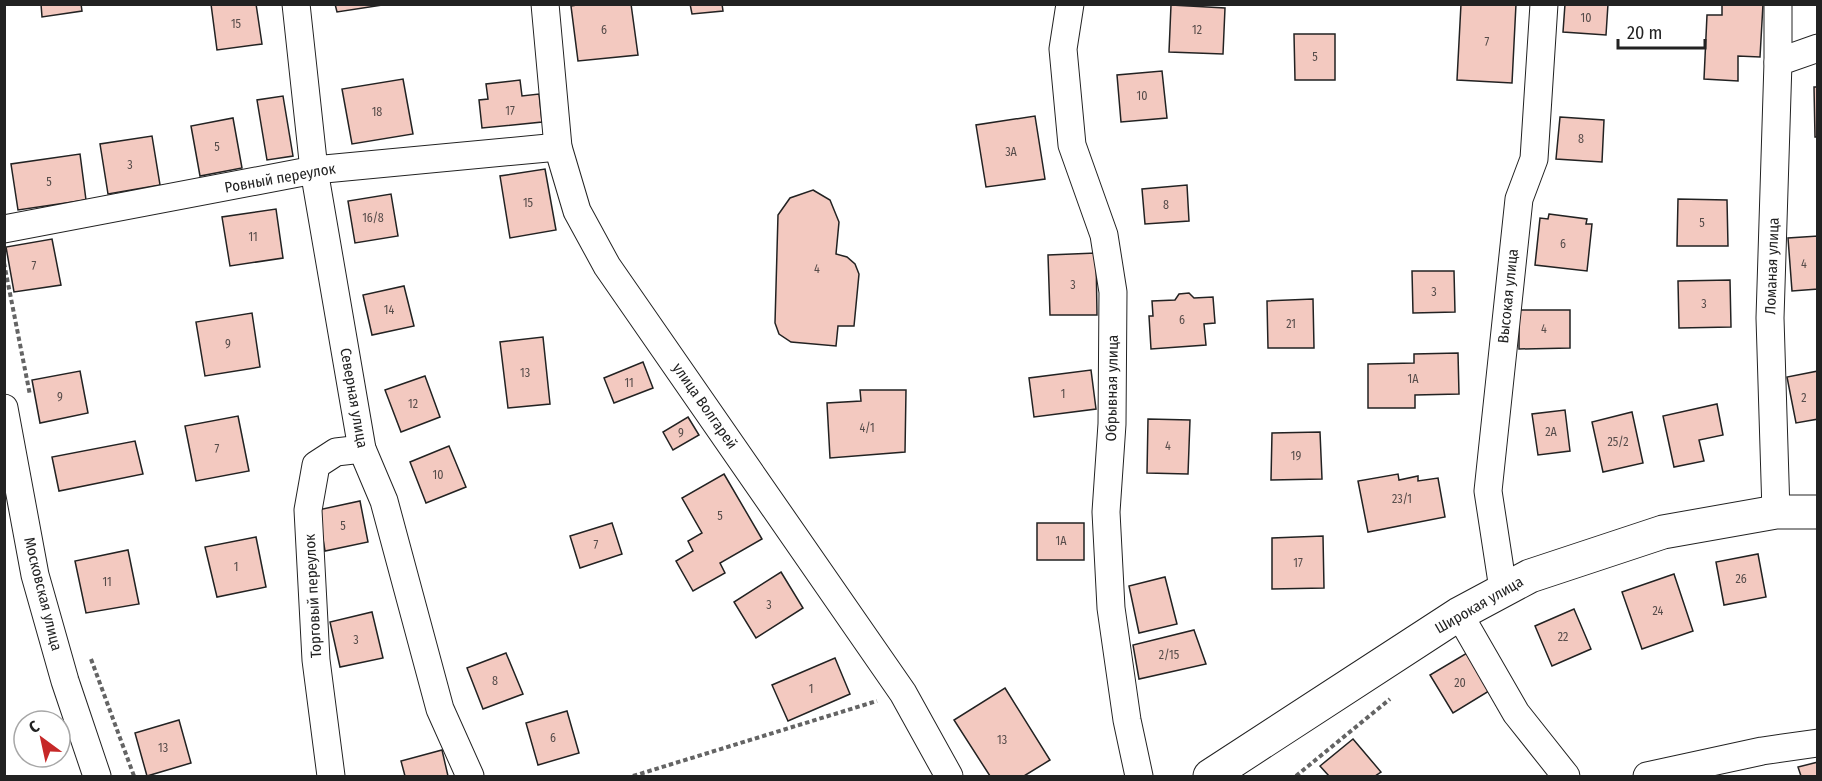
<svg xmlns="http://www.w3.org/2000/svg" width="1822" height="781" font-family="'Fira Sans Condensed',sans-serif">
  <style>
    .building { fill: #f3c9c0; stroke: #222; stroke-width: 1.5 }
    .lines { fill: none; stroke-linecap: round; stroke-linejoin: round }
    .street-casing { stroke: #222; stroke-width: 29 }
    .secondary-casing { stroke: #222; stroke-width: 35 }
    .path { stroke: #646464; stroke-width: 4; stroke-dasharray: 4.5 3; stroke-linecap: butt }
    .street { stroke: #fff; stroke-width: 27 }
    .secondary { stroke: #fff; stroke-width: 33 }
    .labels { text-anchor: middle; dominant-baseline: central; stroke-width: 4.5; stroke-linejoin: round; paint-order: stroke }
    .number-label { font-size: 12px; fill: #564c4a }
    .street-label { font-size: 15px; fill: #222; stroke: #fff }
  </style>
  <rect width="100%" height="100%" fill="#fff"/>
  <!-- building -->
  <g class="building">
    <path d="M41,4H81L82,11L42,17Z"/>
    <path d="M211,4H256L262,44L217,50Z"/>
    <path d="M335,4H389L337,12Z"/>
    <path d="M583,4H631L638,55L578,61L571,6Z"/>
    <path d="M690,4H722L723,11L692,14Z"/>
    <path d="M1461,4H1516L1512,83L1457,80Z"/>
    <path d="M1565,4H1608L1606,35L1563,32Z"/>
    <path d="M1722,4H1763L1760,57L1738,56V81L1704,79L1707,15H1722Z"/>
    <path d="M1171,5L1225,8L1223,54L1169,52Z"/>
    <path d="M1294,34H1335V80H1295Z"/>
    <path d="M1162,71L1167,118L1121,122L1117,75Z"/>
    <path d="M403,79L413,134L352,144L342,89Z"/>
    <path d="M520,80L522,96L539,94L542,122L482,128L479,100L488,99L486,84Z"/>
    <path d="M1814,87H1818V137H1815Z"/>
    <path d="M283,96L293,156L267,160L257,100Z"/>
    <path d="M1035,116L1045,179L986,187L976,125Z"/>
    <path d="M1560,117L1604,120L1602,162L1556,159Z"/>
    <path d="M233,118L242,168L200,176L191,126Z"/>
    <path d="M152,136L160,185L108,194L100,144Z"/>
    <path d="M80,154L86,200L18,210L11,164Z"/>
    <path d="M545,169L556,230L510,238L500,176Z"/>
    <path d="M1187,185L1189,221L1145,224L1142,189Z"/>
    <path d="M813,190L830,200L839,222L836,254L847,257L855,264L859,274L854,326H838L836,346L791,342L779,334L775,323L778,215L790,198Z"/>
    <path d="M391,194L398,236L355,243L348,201Z"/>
    <path d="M1678,199L1727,200L1728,246H1677Z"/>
    <path d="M276,209L283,258L230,266L222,217Z"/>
    <path d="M1549,214L1587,219L1586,224H1592L1587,271L1535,265L1540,218L1548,219Z"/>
    <path d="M1818,236V289L1792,291L1788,238Z"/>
    <path d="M52,239L61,285L14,292L6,247Z"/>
    <path d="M1096,253L1097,315H1050L1048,255Z"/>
    <path d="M1412,271H1454L1455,312L1413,313Z"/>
    <path d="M1730,280L1731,327L1679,328L1678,281Z"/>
    <path d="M404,286L414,326L372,335L363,295Z"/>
    <path d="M1189,293L1194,298L1213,297L1215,323L1204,324L1206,345L1151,349L1149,316H1153L1152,301L1175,300L1179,294Z"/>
    <path d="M1313,299L1314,348H1268L1267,301Z"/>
    <path d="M1519,310H1570V348L1519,349Z"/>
    <path d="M252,313L260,367L205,376L196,322Z"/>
    <path d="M543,337L550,404L508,408L500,342Z"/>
    <path d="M1458,353L1459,394L1415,395V408H1368V364L1414,363V354Z"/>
    <path d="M643,362L653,388L614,403L604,378Z"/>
    <path d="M1091,370L1096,409L1034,417L1029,378Z"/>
    <path d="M80,371L88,413L40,423L32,380Z"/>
    <path d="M1818,371V419L1796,423L1787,377Z"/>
    <path d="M425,376L440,417L401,432L385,390Z"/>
    <path d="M860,390H906L905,452L830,458L827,403L861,401Z"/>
    <path d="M1717,404L1723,435L1699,440L1704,461L1674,467L1663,416Z"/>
    <path d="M1565,410L1570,451L1538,455L1532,414Z"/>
    <path d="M1632,412L1643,463L1603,472L1592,422Z"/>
    <path d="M238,416L249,471L196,481L185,426Z"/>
    <path d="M688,417L699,435L673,450L663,432Z"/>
    <path d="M1148,419L1190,420L1188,474L1147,473Z"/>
    <path d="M1320,432L1322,479L1271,480L1272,433Z"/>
    <path d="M135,441L143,474L59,491L52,457Z"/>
    <path d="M449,446L466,487L426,503L410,462Z"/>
    <path d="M724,474L762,539L720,563L725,573L693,591L676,561L693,551L688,541L702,533L682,498Z"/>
    <path d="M1398,474L1399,480L1418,476V481L1438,478L1445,517L1368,532L1358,481Z"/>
    <path d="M360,501L368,542L325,551L318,510Z"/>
    <path d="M612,523L622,554L580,568L570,536Z"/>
    <rect x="1037" y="523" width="47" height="37"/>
    <path d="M1323,536L1324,588L1272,589V538Z"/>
    <path d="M256,537L266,587L217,597L205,547Z"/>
    <path d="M128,550L139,604L86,613L75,561Z"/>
    <path d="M1758,554L1766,597L1724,605L1716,562Z"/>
    <path d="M781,572L803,608L756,638L734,602Z"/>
    <path d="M1674,574L1693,631L1642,649L1622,592Z"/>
    <path d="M1165,577L1177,624L1139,633L1129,586Z"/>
    <path d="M1574,609L1591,649L1552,666L1535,626Z"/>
    <path d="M372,612L383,658L340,667L330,622Z"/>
    <path d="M1194,630L1206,664L1139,679L1133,645Z"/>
    <path d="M506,653L523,694L483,709L467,668Z"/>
    <path d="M1467,653L1489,691L1453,713L1430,675Z"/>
    <path d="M835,658L850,694L788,721L772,685Z"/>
    <path d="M1005,688L1050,760L1024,776H990L954,720Z"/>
    <path d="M567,711L579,753L538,765L526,723Z"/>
    <path d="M179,720L191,763L147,776L135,733Z"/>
    <path d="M1353,739L1381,772L1375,776H1329L1320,766Z"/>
    <path d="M442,750L448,776H405L401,761Z"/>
    <path d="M1818,762V776H1801L1798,767Z"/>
  </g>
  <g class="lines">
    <defs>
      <g id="street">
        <path d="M296,4L314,170L362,449L384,501L440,709L470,776"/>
        <path d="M545,4L558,147L577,211L607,266L903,693L949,776"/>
        <path d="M1070,4L1063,49L1072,145L1104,235L1113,292L1112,424L1106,512L1111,608L1127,720L1139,776"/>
        <path d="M1778,62V4"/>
        <path d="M4,229L314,170L558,147"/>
        <path d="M4,408L35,575L65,681L97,776"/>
        <path d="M1776,512L1770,318L1778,62L1818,48"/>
        <path d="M1503,589L1488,491L1519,199L1534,159L1544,4"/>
        <path d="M1459,614L1516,713L1566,776"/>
        <path d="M331,776L316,660L308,510L316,465L336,452L362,449"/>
        <path d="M1647,776L1762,751L1818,743"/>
      </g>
      <path id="secondary" d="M1210,776L1459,614L1530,576L1663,532L1776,512H1818"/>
    </defs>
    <!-- street casing -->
    <use href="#street" class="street-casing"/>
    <!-- secondary casing -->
    <use href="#secondary" class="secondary-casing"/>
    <!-- path -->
    <g class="path">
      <path d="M4,263L30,395"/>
      <path d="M91,659L134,776"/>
      <path d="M633,776L877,701"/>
      <path d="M1296,776L1390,699"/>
    </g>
    <!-- street -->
    <use href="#street" class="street"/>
    <!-- secondary -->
    <use href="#secondary" class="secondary"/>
  </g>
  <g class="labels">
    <!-- number labels -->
    <g class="number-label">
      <text x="1586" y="18">10</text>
      <text x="236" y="24">15</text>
      <text x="604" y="30">6</text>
      <text x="1197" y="30">12</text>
      <text x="1487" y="42">7</text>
      <text x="1315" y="57">5</text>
      <text x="1142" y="96">10</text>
      <text x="510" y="111">17</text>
      <text x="377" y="112">18</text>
      <text x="1581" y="139">8</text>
      <text x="217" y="147">5</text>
      <text x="1011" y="152">3А</text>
      <text x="130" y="165">3</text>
      <text x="49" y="182">5</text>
      <text x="528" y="203">15</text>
      <text x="1166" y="205">8</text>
      <text x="373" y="218">16/8</text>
      <text x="1702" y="223">5</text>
      <text x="253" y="237">11</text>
      <text x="1563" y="244">6</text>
      <text x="1804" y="264">4</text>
      <text x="34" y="266">7</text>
      <text x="817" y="269">4</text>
      <text x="1073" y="285">3</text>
      <text x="1434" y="292">3</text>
      <text x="1704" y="304">3</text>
      <text x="389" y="310">14</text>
      <text x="1182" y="320">6</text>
      <text x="1291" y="324">21</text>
      <text x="1544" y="329">4</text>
      <text x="228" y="344">9</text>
      <text x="525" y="373">13</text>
      <text x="1413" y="379">1А</text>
      <text x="629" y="383">11</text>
      <text x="1063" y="394">1</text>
      <text x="60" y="397">9</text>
      <text x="1804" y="398">2</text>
      <text x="413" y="404">12</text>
      <text x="867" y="428">4/1</text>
      <text x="1551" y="432">2А</text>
      <text x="681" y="433">9</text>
      <text x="1618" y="442">25/2</text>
      <text x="1168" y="446">4</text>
      <text x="217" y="449">7</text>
      <text x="1296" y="456">19</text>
      <text x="438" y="475">10</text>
      <text x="1402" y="499">23/1</text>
      <text x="720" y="516">5</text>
      <text x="343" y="526">5</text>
      <text x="1061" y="541">1А</text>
      <text x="596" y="545">7</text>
      <text x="1298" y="563">17</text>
      <text x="236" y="567">1</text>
      <text x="1741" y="579">26</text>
      <text x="107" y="582">11</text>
      <text x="769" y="605">3</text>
      <text x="1658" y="611">24</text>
      <text x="1563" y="637">22</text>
      <text x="356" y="640">3</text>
      <text x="1169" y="655">2/15</text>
      <text x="495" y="681">8</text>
      <text x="1460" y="683">20</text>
      <text x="811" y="689">1</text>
      <text x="553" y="738">6</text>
      <text x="1002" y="740">13</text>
      <text x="163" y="748">13</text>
    </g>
    <!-- street labels -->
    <g class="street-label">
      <text transform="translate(280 178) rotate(-10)">Ровный переулок</text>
      <text transform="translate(1772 266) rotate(-88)">Ломаная улица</text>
      <text transform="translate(1508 296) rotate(-84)">Высокая улица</text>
      <text transform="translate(1112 388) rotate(-89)">Обрывная улица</text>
      <text transform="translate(354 398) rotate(80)">Северная улица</text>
      <text transform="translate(705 406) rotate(55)">улица Волгарей</text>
      <text transform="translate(43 594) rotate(76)">Московская улица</text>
      <text transform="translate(313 596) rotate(-93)">Торговый переулок</text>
      <text transform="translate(1479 605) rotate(-30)">Широкая улица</text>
    </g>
  </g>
  <!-- border -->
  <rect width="1822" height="781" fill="none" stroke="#222222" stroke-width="12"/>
  <!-- north arrow -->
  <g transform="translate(42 739) rotate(327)"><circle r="28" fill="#ffffff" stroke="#a7a7a7" stroke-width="1.5"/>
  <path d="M0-4.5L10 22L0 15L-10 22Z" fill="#c62828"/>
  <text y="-9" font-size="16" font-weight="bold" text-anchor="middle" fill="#222222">С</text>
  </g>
  <!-- scale -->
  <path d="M1618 39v9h87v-9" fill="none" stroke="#222222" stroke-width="3"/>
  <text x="1627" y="39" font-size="18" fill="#222222" stroke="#ffffff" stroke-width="4.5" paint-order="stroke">20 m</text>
</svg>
